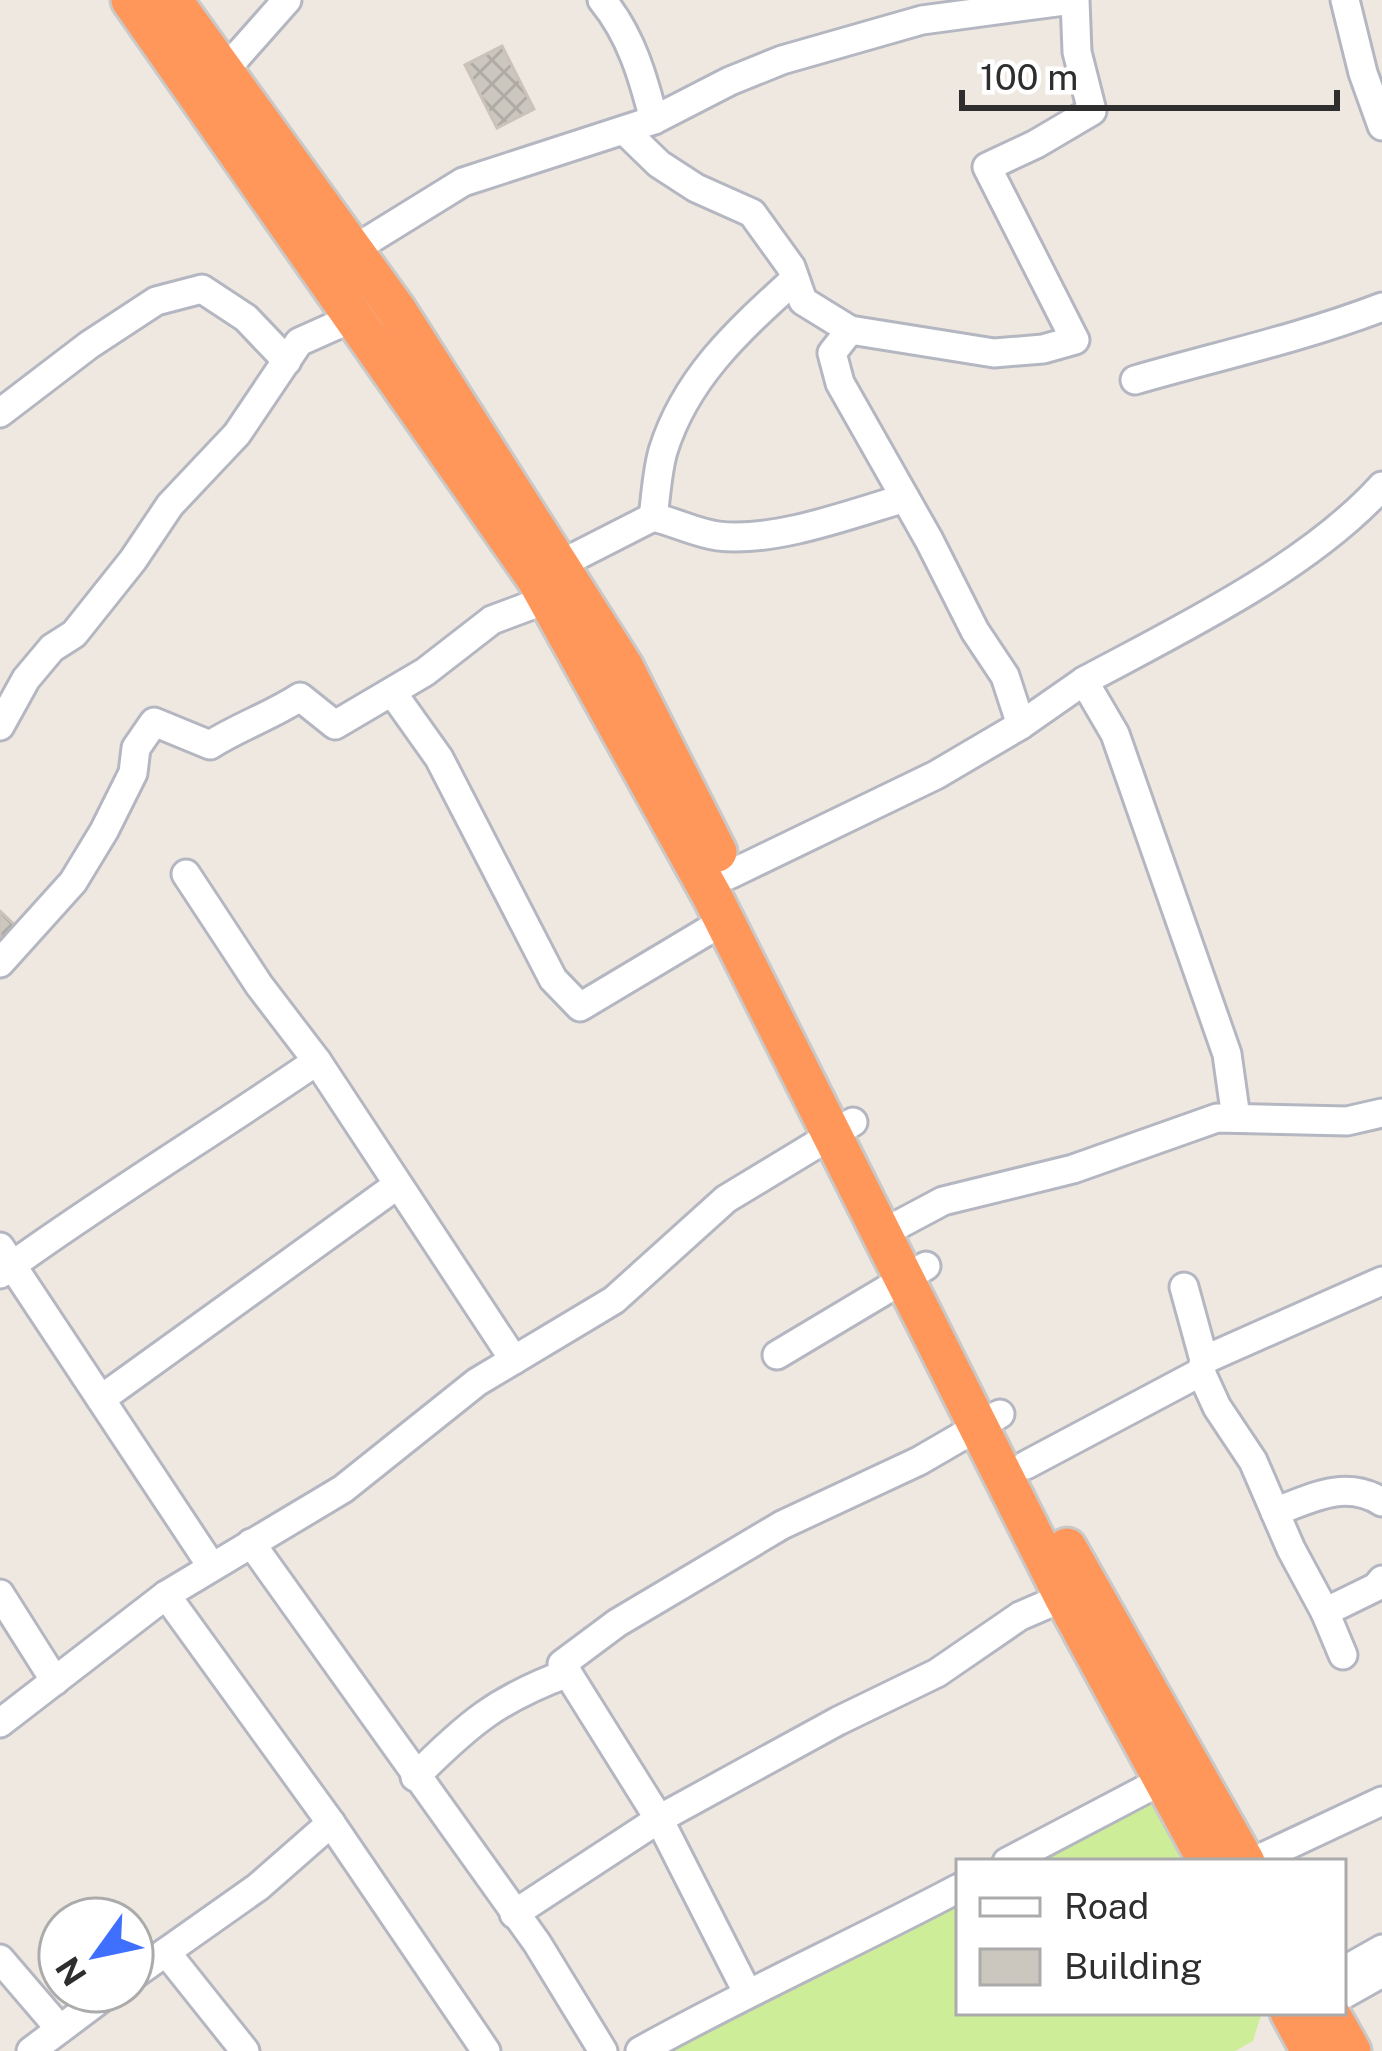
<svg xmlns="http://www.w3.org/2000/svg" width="1382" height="2051" font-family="'Public Sans',sans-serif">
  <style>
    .pitch { fill: #ceed98 }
    .building { fill: url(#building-cross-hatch); stroke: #cbc3b9; stroke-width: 3 }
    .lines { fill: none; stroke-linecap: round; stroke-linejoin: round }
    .minor-casing { stroke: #b4b7c1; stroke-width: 33 }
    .highway-casing { stroke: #c9c9c9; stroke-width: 45 }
    .minor { stroke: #fff; stroke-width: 27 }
    .highway { stroke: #ff975b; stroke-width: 39 }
  </style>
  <defs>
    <pattern id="building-cross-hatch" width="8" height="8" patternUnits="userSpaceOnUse" patternTransform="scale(3)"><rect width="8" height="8" fill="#cbc6be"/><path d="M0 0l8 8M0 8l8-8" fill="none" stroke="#afaaa4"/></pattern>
  </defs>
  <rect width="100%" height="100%" fill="#efe8e0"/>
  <!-- pitch -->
  <g class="pitch">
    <path d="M1152,1798L1185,1862H1030Z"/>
    <path d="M959,1900V2012H1262L1253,2041L1235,2051H666Z"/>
  </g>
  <!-- building -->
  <g class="building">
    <path d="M502,46L534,109L497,128L465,65Z"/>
    <path d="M0,911L19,929L0,949Z"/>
  </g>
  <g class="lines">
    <defs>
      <g id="minor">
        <path d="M602,0C631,35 643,77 654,120"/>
        <path d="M1345,0L1363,73L1382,126"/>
        <path d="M225,70L287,0"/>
        <path d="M625,131L659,164L696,188L752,213L791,267L803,301L850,330L994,353L1043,349L1075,340L987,167L1036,144L1092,111L1077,52L1075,0"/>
        <path d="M353,250L463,182L654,120L730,81L782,60L922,20L1072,0"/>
        <path d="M850,330L832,353L840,383L929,540L975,631L1005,676L1021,725"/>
        <path d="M1135,380C1218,356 1301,338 1382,307"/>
        <path d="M0,413L89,345L156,301L202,289L246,318L287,361"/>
        <path d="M653,517C656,496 657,472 663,451C686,377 739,330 795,279"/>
        <path d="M553,568L653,517C675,522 696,533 718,536C774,543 851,514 905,498"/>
        <path d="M392,692L439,758L553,979L580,1007L724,921"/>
        <path d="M0,726L26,679L52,648L74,634L133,560L170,505L237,434L299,342L355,317"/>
        <path d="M729,875L936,775L1021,725L1084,681"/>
        <path d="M0,963L73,882L104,831L133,773L136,748L154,722L210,745C240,726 271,716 300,697L335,725L425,672L492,620L548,599"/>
        <path d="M317,1061L514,1360"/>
        <path d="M1236,1118L1227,1054L1115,734L1084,681C1181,629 1309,567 1382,486"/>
        <path d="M881,1234L943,1201L1073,1169L1217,1118L1347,1121L1382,1113"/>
        <path d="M0,1247L212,1567"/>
        <path d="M0,1274C103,1199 212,1133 317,1061L259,985L186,874"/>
        <path d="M1184,1287L1204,1360"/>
        <path d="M777,1355L926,1266"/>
        <path d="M1201,1372L1217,1407L1253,1461L1291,1549L1325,1612L1376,1587L1382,1580"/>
        <path d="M101,1399L396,1186"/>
        <path d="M1026,1465L1201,1372L1204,1360L1382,1281"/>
        <path d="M1275,1512C1311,1498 1346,1479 1382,1502"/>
        <path d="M251,1543L537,1943L603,2051"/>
        <path d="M0,1594L55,1681"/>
        <path d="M166,1595L331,1823L486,2051"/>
        <path d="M1325,1612L1343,1655"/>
        <path d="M0,1723L166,1595L343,1489L477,1382L614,1300L726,1199L853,1122"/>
        <path d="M415,1777C468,1724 497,1699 568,1673"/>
        <path d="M1007,1862L1163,1780"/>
        <path d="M1252,1862L1382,1801"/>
        <path d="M514,1914L659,1819L838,1721L937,1673L1020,1616L1064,1597"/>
        <path d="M166,1952L245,2051"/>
        <path d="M0,1959L60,2029"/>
        <path d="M1343,1971L1382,1949"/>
        <path d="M132,1976L258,1887L331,1823"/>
        <path d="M747,1992L659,1819L562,1664L617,1623L782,1525L919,1461L1000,1414"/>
        <path d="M1343,1995L1382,1973"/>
        <path d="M31,2051L111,1991"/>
        <path d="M640,2051C744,1993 853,1944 959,1888"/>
      </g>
      <g id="highway">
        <path d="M131,0L536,578L712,896L1064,1597L1208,1862"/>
        <path d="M172,0L397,311L623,666L717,852"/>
        <path d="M1067,1548L1245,1862"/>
        <path d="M1290,2012L1311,2051"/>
        <path d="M1329,2012L1351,2051"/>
      </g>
    </defs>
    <!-- minor casing -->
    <use href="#minor" class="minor-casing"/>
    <!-- highway casing -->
    <use href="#highway" class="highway-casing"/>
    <!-- minor -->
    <use href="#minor" class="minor"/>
    <!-- highway -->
    <use href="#highway" class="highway"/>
  </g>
  <!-- legend -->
  <rect x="956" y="1859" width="390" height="156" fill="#ffffff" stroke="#ababab" stroke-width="3"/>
  <rect x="980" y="1898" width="60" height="18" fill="#ffffff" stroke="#ababab" stroke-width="3"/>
  <text x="1064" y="1919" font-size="36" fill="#2e2e2e">Road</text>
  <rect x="980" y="1949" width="60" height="36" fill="#cbc6be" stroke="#ababab" stroke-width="3"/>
  <text x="1064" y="1979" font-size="36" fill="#2e2e2e">Building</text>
  <!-- north arrow -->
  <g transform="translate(96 1955) rotate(237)"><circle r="57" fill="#ffffff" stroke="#ababab" stroke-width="3"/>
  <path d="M0-9L21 45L0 30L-21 45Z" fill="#3f6ffd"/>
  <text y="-18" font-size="33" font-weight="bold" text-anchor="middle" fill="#2e2e2e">N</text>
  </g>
  <!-- scale -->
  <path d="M962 90v18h375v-18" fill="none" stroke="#2e2e2e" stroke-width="6"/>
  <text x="980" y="90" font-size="36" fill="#2e2e2e" stroke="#ffffff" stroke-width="9" paint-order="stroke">100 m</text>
</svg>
